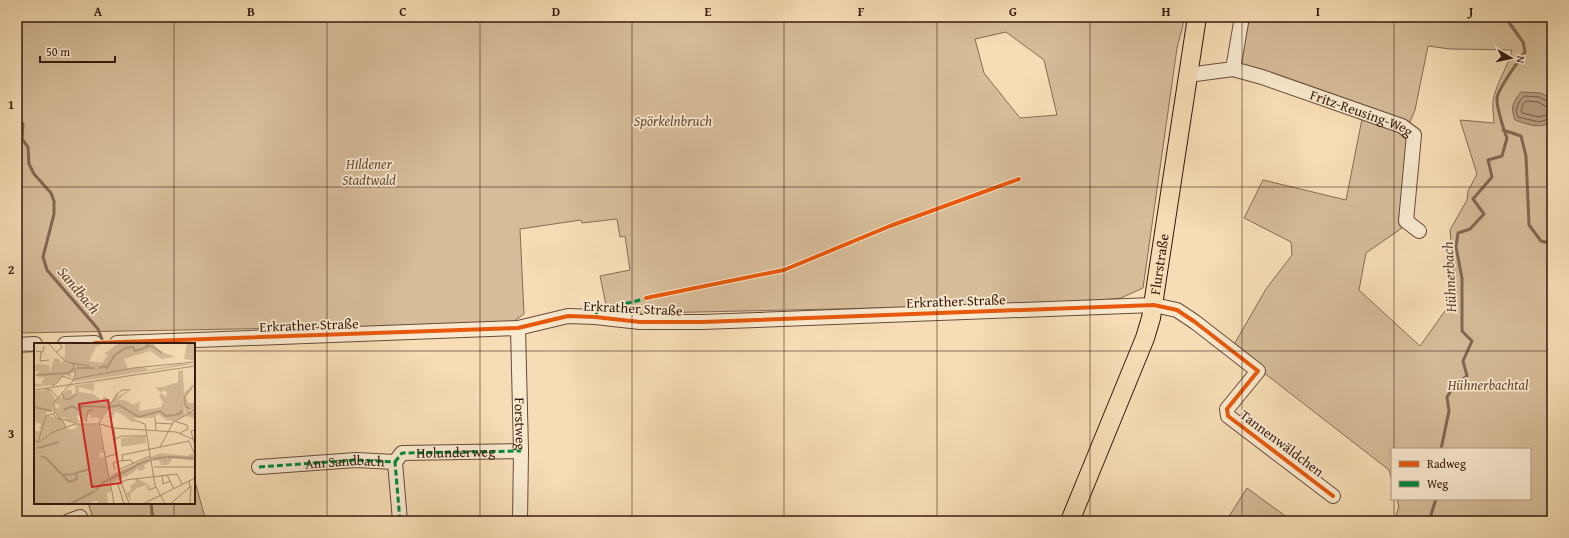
<svg xmlns="http://www.w3.org/2000/svg" width="1569" height="538" font-family="'Gentium Book Plus',serif">
  <style>
    .green { fill: #d6bc99; stroke: #866b54; fill-rule: evenodd }
    .water { fill: #b59b7c; stroke: #836750 }
    .lines { fill: none; stroke-linecap: round; stroke-linejoin: round }
    .shore { stroke: #765a45; stroke-width: 1 }
    .stream { stroke: #836750; stroke-width: 3 }
    .minor-casing { stroke: #674b38; stroke-width: 16 }
    .major-casing { stroke: #371a0e; stroke-width: 20 }
    .minor { stroke: #f9e9cf; stroke-width: 14 }
    .major { stroke: #f6ddb5; stroke-width: 18 }
    .quiet { stroke: #00873e; stroke-width: 3; stroke-dasharray: 6 3; stroke-linecap: butt }
    .cycleway-casing { stroke: #f9e9cf; stroke-width: 6 }
    .cycleway { stroke: #e8590c; stroke-width: 4 }
    .grid { fill: none; stroke: #371a0e; stroke-width: 1; stroke-opacity: 0.55 }
    .labels { text-anchor: middle; dominant-baseline: central; stroke-width: 3.5; stroke-linejoin: round; paint-order: stroke }
    .street-label { font-size: 14px; fill: #371a0e; stroke: #f9e9cf }
    .park-label { font-size: 14px; font-style: italic; fill: #674b38; stroke: #f9e9cf }
    .water-label { font-size: 15px; font-style: italic; fill: #634734; stroke: #f9e9cf }
    .inset-river { fill: none; stroke: #b59b7c; stroke-width: 2 }
    .inset-road { fill: none; stroke: #aa8f72; stroke-width: 1 }
    .view { fill: #d62828; fill-opacity: 0.15; stroke: #d62828; stroke-width: 2 }
    .inset-edge { fill: none; stroke: #371a0e; stroke-width: 2 }
    .neatline { fill: none; stroke: #371a0e; stroke-width: 1.5 }
    .grid-label { font-size: 13px; text-anchor: middle; font-weight: bold; fill: #371a0e }
  </style>
  <rect width="100%" height="100%" fill="#f6ddb5"/>
  <filter id="stains"><feTurbulence type="fractalNoise" baseFrequency=".005" numOctaves="4"/><feColorMatrix values="0 0 0 0 .2 0 0 0 0 .09 0 0 0 0 .02 0 0 0 .5 -.17"/></filter>
  <radialGradient id="worn" r=".72"><stop offset=".6" stop-color="#630" stop-opacity="0"/><stop offset="1" stop-color="#630" stop-opacity=".3"/></radialGradient>
  <!-- green -->
  <g class="green">
    <path d="M17,17H1185L1177,48L1143,288L1121,298L1058,304L608,314L600,276L630,270L625,236L620,237L617,219L582,223L581,220L520,229L524,314L510,324L17,333ZM1006,32L1044,60L1057,115L1020,118L984,73L975,39Z"/>
    <path d="M1247,17H1552V521H1394L1399,507L1397,499H1530V449H1392V481L1389,470L1232,348L1266,289L1292,255L1291,242L1244,218L1263,180L1346,200L1362,119L1380,123L1403,132L1410,141L1402,228L1366,253L1359,290L1420,346L1457,294L1451,251L1452,244L1450,243L1451,242L1450,230L1467,200L1468,191L1477,174L1460,120L1494,123C1494,116 1492,108 1493,101C1496,83 1508,67 1512,50L1450,49L1428,46L1415,110L1409,124L1238,66Z"/>
    <path d="M194,478L206,521H94L88,503H194Z"/>
    <path d="M1247,488L1292,521H1226Z"/>
  </g>
  <!-- water -->
  <path class="water" d="M1521,92L1541,93L1552,99V121C1542,130 1526,124 1515,120C1510,107 1513,102 1521,92Z"/>
  <g class="lines">
    <!-- shore -->
    <g class="shore">
      <path d="M1552,103L1539,97L1524,96L1519,102L1516,111L1518,117L1539,122L1552,118"/>
      <path d="M1552,108L1547,107L1538,102L1526,101L1523,104L1521,111L1522,113L1539,117L1552,113"/>
    </g>
    <!-- stream -->
    <g class="stream">
      <path d="M17,120L23,124L22,139L28,147L29,164L34,174L51,193L54,201V214L43,257L47,270L98,329L102,339V344"/>
      <path d="M1503,130L1521,136L1526,156L1529,225L1541,241L1552,244"/>
      <path d="M1441,449L1449,411L1447,397L1454,386L1467,376L1463,361L1472,341L1462,331V278L1456,247L1458,233L1470,229L1484,214L1473,199L1492,177L1488,160L1502,156L1507,138C1504,131 1496,105 1497,98C1498,89 1519,60 1525,52L1523,42L1505,17"/>
      <path d="M151,503L153,521"/>
      <path d="M1429,521L1436,499"/>
    </g>
    <defs>
      <g id="minor">
        <path id="s1" d="M1233,69L1262,77L1402,126L1414,135L1406,221L1419,231"/>
        <path d="M1188,75L1233,69L1242,17"/>
        <path id="s2" d="M518,328L521,451L520,521"/>
        <path d="M117,343L518,328L568,316L595,317L640,322H702L1154,305L1177,310L1195,322L1258,371L1227,409L1228,416L1333,496"/>
        <path d="M65,344L95,343"/>
        <path d="M17,345L35,344"/>
        <path d="M395,462L402,453L521,451"/>
        <path d="M259,467L356,460L395,462L400,521"/>
        <path d="M69,521L80,517"/>
      </g>
      <g id="major">
        <path id="s3" d="M1070,521L1145,338L1151,318L1197,17"/>
      </g>
    </defs>
    <!-- minor casing -->
    <use href="#minor" class="minor-casing"/>
    <!-- major casing -->
    <use href="#major" class="major-casing"/>
    <!-- minor -->
    <use href="#minor" class="minor"/>
    <!-- major -->
    <use href="#major" class="major"/>
    <!-- quiet -->
    <g class="quiet">
      <path d="M595,317L598,310L649,298"/>
      <path id="s4" d="M395,462L402,453L521,451"/>
      <path id="s5" d="M259,467L356,460L395,462L400,521"/>
      <path d="M69,521L80,517"/>
    </g>
    <defs>
      <g id="cycleway">
        <path d="M646,298L784,270L890,226L1019,179"/>
        <path d="M95,343L518,328L568,316L595,317L640,322H702L1154,305L1177,310L1195,322L1258,371L1227,409L1228,416L1333,496"/>
      </g>
    </defs>
    <!-- cycleway casing -->
    <use href="#cycleway" class="cycleway-casing"/>
    <!-- cycleway -->
    <use href="#cycleway" class="cycleway"/>
  </g>
  <!-- grid -->
  <path class="grid" d="M174,17V344M327,17V521M480,17V521M632,17V521M784,17V521M937,17V521M1090,17V521M1242,17V521M1394,17V449M17,187H1552M17,351H35M194,351H1552M1394,499V521M174,503V521"/>
  <g class="labels">
    <!-- street labels -->
    <g class="street-label">
      <text stroke="none"><textPath href="#s1" startOffset="136">Fritz-Reusing-Weg</textPath></text>
      <text stroke="none"><textPath href="#s3" startOffset="273">Flurstraße</textPath></text>
      <text transform="translate(956 301) rotate(-2)">Erkrather Straße</text>
      <text transform="translate(633 308) rotate(3)">Erkrather Straße</text>
      <text transform="translate(309 325) rotate(-2)">Erkrather Straße</text>
      <text stroke="none"><textPath href="#s2" startOffset="96">Forstweg</textPath></text>
      <text transform="translate(1282 443) rotate(37)">Tannenwäldchen</text>
      <text stroke="none"><textPath href="#s4" startOffset="65">Holunderweg</textPath></text>
      <text stroke="none"><textPath href="#s5" startOffset="86">Am Sandbach</textPath></text>
    </g>
    <!-- park labels -->
    <g class="park-label">
      <text x="673" y="121">Spörkelnbruch</text>
      <text x="369" y="164">Hildener<tspan x="369" dy="16">Stadtwald</tspan></text>
      <text x="1488" y="385">Hühnerbachtal</text>
    </g>
    <!-- water labels -->
    <g class="water-label">
      <text transform="translate(1449 277) rotate(-93)">Hühnerbach</text>
      <text transform="translate(79 290) rotate(50)">Sandbach</text>
    </g>
  </g>
  <!-- overview -->
  <g transform="translate(34 343)">
    <rect width="161" height="161" fill="#f6ddb5"/>
    <path d="M31,0H69L62,4L55,18L68,20L74,12L70,11L85,0H120L123,7L141,14L128,16L116,8L90,16L94,26L110,24L114,27L146,21H161L40,39L42,24L28,14L31,13ZM153,0H161V18L150,16ZM20,15L25,16L27,20L30,17L39,21L42,30H37V34L39,35L31,32L19,42L0,44V41H9L7,40L11,34L5,35L4,28H0L2,21L15,22L16,30ZM161,24L149,27V32L150,50L161,40L152,53L154,60H161V67L156,64L155,68L161,70V76L153,73L149,60L151,73L140,78L132,77L124,71L121,75H100V80L82,68L78,76L74,74L77,67L73,66L66,76L61,74L57,76V72L53,71L51,78H48V74L43,72V76L46,78L44,80L32,77L31,74L26,75L20,68V64L24,66L26,62L21,60L20,63L21,58L25,53L29,56L28,52L33,47H38V51H41V43L34,44L36,43L96,34L60,40V48L45,44V49L59,51L67,57L71,53L77,59L83,50L85,53L97,46L84,57H91L99,62L106,58L105,68L127,64L129,59L125,53L127,50L132,54L133,49L130,47L127,50L121,44H129L144,39V28ZM15,47L21,55L18,67L12,69V72L29,78L32,85L38,87L43,84L41,81L64,82L70,110L66,109L65,112L66,115L71,114L77,149L73,150L74,161H64L63,157L52,161H0V88H7L5,84L8,82L2,79L0,83V48ZM111,93L112,100L87,104V95ZM126,110L153,113L158,111L161,112V118L139,115L134,122H127L125,117L118,118L110,122L111,126L105,128L104,125L97,131L77,140L76,132ZM102,135L119,144L112,142L103,145L96,151L97,158L92,150L97,148L96,143L101,140Z" fill="#d6bc99"/>
    <path class="inset-river" d="M111,4L118,3L128,10M43,25H61M65,25L70,23L73,25L80,13L91,5L99,4L101,8L111,5L115,0M2,32L35,30L40,25M0,64L18,68M76,64L85,62L105,74L126,68L132,73L141,72L147,70V67M30,67L38,63L44,66L48,63L73,64M4,105L25,99M7,113L12,115L35,139L43,136L42,130L56,126M134,114L159,115M119,116L133,114M102,122L115,117M28,132L41,131M62,147L68,140L102,123M36,161L61,148"/>
    <path class="inset-road" d="M14,0L30,17L39,21L42,27L39,38L20,59V68L25,75L44,81H66L80,85L142,89L161,97M2,8L9,9L10,3M7,9L6,18L15,17M22,9L28,5L26,0M37,20L56,23M40,36L99,25L161,19M18,43L23,40L28,33L40,37M11,46L17,47L23,54M0,47L161,23M28,50L30,56H36L43,51M159,67L152,64L150,55L161,41M19,70L22,75L29,78L32,85M121,75L122,87M100,77L111,81L121,142L131,161M142,78L160,67M52,79L54,68L59,67M121,80L139,81M161,87L157,88L161,103M81,96L87,93H112M0,98L6,99L17,90L41,81M4,99L12,73L19,71M126,104L140,78L153,82L154,86L146,90M71,114L83,111L80,85M85,118L97,117L99,121M89,118L88,112L155,98L161,112M120,124H161M86,126L116,113M81,127L79,120L84,118M128,132L129,141L136,138M133,132L140,146M75,135L65,80L83,51L88,47H96M76,137L80,161M87,139L95,160M113,143L115,147L122,144M90,161L84,141L92,137L143,131L148,141M109,161L161,135M136,161L156,144L155,138M156,161L157,143"/>
    <path class="view" d="M74,57L87,140L58,144L45,61Z"/>
    <rect width="161" height="161" class="inset-edge"/>
  </g>
  <!-- margin -->
  <rect width="1569" height="538" fill="none" stroke="#f6ddb5" stroke-width="44"/>
  <!-- legend -->
  <rect x="1391" y="448" width="140" height="52" fill="#f9e9cf" stroke="#ab9682"/>
  <rect x="1399" y="461" width="20" height="6" fill="#e8590c" stroke="#ab9682"/>
  <text x="1427" y="468" font-size="12" fill="#371a0e">Radweg</text>
  <rect x="1399" y="481" width="20" height="6" fill="#00873e" stroke="#ab9682"/>
  <text x="1427" y="488" font-size="12" fill="#371a0e">Weg</text>
  <!-- north arrow -->
  <g transform="translate(1511 58) rotate(99)" stroke="#f9e9cf" stroke-width="3" paint-order="stroke">
  <path d="M0-3L7 15L0 10L-7 15Z" fill="#371a0e"/>
  <text y="-6" font-size="11" font-weight="bold" text-anchor="middle" fill="#371a0e">N</text>
  </g>
  <!-- scale -->
  <path d="M40 56v6h75v-6" fill="none" stroke="#371a0e" stroke-width="2"/>
  <text x="46" y="56" font-size="12" fill="#371a0e" stroke="#f9e9cf" stroke-width="3" paint-order="stroke">50 m</text>
  <rect x="22" y="22" width="1525" height="494" class="neatline"/>
  <g class="grid-label">
    <text x="98" y="16">A</text>
    <text x="251" y="16">B</text>
    <text x="403" y="16">C</text>
    <text x="556" y="16">D</text>
    <text x="708" y="16">E</text>
    <text x="861" y="16">F</text>
    <text x="1013" y="16">G</text>
    <text x="1166" y="16">H</text>
    <text x="1318" y="16">I</text>
    <text x="1471" y="16">J</text>
    <text x="11" y="109">1</text>
    <text x="11" y="274">2</text>
    <text x="11" y="438">3</text>
  </g>
  <rect width="100%" height="100%" filter="url(#stains)"/>
  <rect width="100%" height="100%" fill="url(#worn)"/>
</svg>
